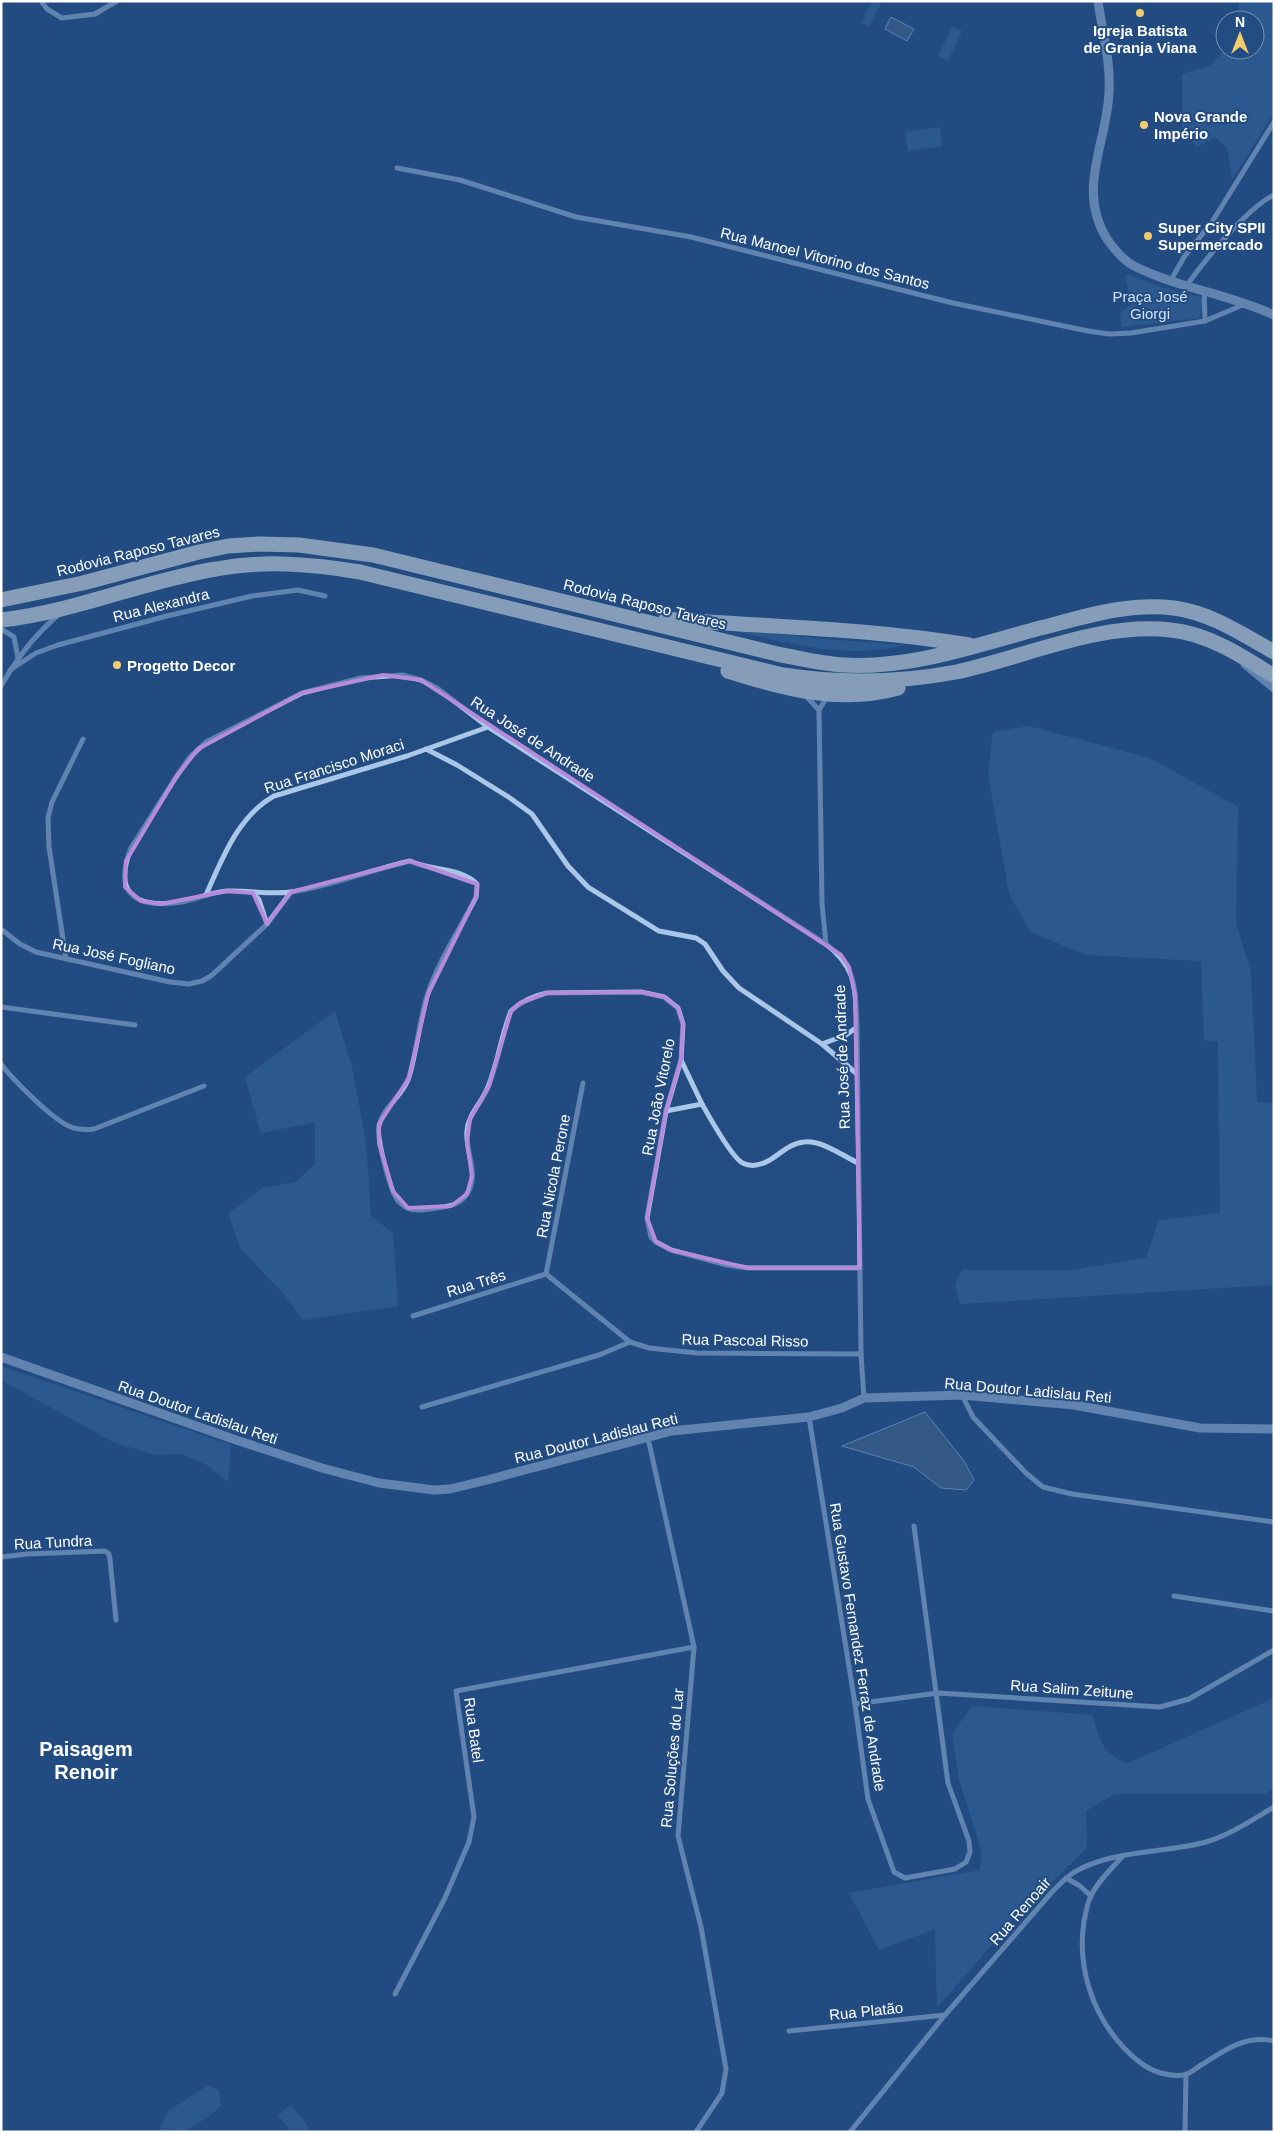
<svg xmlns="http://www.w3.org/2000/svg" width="1275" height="2133" font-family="Arial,sans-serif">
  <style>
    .green { fill: #3766a0 }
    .water { fill: #47668c; stroke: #9ec1e9 }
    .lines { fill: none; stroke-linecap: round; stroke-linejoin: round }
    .minor { stroke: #aac6e8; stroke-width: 5 }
    .tertiary { stroke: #aac6e8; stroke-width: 9 }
    .motorway { stroke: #fff; stroke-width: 15 }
    .marked { fill: none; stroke: #b68bdc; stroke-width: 4; stroke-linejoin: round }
    .poi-dot { fill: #f3cc6d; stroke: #234d82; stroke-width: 2 }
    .labels { text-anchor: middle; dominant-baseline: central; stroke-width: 4; stroke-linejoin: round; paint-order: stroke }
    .poi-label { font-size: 15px; font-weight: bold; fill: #fff; stroke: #234d82; text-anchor: start }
    .street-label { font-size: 15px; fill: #fff; stroke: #234d82 }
    .park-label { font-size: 15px; fill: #cee0f6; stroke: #234d82 }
    .district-label { font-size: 20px; font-weight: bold; fill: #fff; stroke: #234d82 }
  </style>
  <rect width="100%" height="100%" fill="#234d82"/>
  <!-- green -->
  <g class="green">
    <path d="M872,1H882L869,27L861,23Z"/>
    <path d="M1239,1H1274V113L1232,179L1227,147L1215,137L1197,147L1182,130V74L1209,66L1225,50H1255V20H1239Z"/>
    <path d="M952,27L962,31L948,61L938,56Z"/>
    <path d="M940,127L942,146L908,151L905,132Z"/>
    <path d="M1125,275H1131L1160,287L1200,297L1204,302L1199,318L1122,327L1120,313L1130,305V297Z"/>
    <path d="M721,628L823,639L906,645C844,661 781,641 721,628Z"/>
    <path d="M1028,726L1150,758L1238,807L1236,923L1251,972L1257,1102L1274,1103V1285L960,1304L955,1285L962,1270H1072L1146,1258L1159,1220L1220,1213L1218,1042L1204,1040L1201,961L1087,955L1030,932L1009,893L988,775L993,732Z"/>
    <path d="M335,1011L352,1068L366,1142L371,1216L393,1233L398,1306L303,1320L282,1292L240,1248L228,1213L263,1188L296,1182L315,1164V1122L261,1133L245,1077Z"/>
    <path d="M1,1366L231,1445L228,1482L207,1465L181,1454L155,1455L113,1442L1,1380Z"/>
    <path d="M1274,1698V1789L1265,1794H1114L1086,1811L1087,1848L1014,1919L937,2008L935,1929L879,1950L849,1893L980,1870L982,1853L959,1779L952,1734L972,1706L1093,1715C1100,1742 1101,1750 1126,1764Z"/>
    <path d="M208,2085L219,2090L221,2106L209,2116L184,2132L159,2131L168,2111Z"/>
    <path d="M291,2105L309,2127L303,2132H291L278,2115Z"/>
  </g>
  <!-- water -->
  <g class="water">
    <path d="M891,17L914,29L907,41L885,29Z"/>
    <path d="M925,1412L964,1461L974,1480L966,1490L941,1488L914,1467L842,1446Z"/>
  </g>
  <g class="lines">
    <!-- minor -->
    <g class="minor">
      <path d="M41,1L47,9L62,18L95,14L117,1"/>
      <path d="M397,168L460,180L576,217L691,237L953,303L1088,331L1109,334L1131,333L1205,321L1245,304"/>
      <path d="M1171,280L1184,257L1212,222L1274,122"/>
      <path d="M1187,285C1204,261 1248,207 1274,195"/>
      <path d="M1204,290L1205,321"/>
      <path d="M1,629L14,637L18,658"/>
      <path d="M10,670L36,653L58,645L167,616L252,596L298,590L325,596"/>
      <path d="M1,686C18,657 33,637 58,615"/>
      <path d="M806,696L819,710"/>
      <path d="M426,749L457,765L510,798L532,814L568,866L588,887L659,931L696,938L705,944L723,971L739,988L822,1044"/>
      <path d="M253,893L259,900L267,924L291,892"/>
      <path d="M206,895C222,859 238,816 274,796L407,756L488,727"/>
      <path d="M1,929L20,944L36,952L170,982L189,984L202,981L211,976L267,924"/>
      <path d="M826,944L822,903L819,710L827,697"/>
      <path d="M66,959L49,847L48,818L52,802L83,739"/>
      <path d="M1,1007L135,1025"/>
      <path d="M857,1027L846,1035L822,1044L857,1074"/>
      <path d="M1,1064C13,1080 54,1121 71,1127C78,1130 86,1130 94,1129L204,1086"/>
      <path d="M702,1104C710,1118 729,1153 741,1162C750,1168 761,1165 770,1160C781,1153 791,1143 804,1142C822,1140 843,1156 858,1163"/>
      <path d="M666,1111L702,1104L681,1060"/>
      <path d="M860,1268H748L727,1265L671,1250L656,1242L651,1237L647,1218L666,1111L681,1060L683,1024L678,1008L664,997L641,992L547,993C532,996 522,1001 511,1011C501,1036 498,1063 488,1087C482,1103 468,1114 467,1131C465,1152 480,1175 467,1194C460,1205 449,1206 437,1208C428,1209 416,1212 407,1208C405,1207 400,1203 398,1201C390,1191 376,1137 379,1125C384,1106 403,1096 409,1077C417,1050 419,1022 427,996C438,961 460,929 476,897L477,884C460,867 430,871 410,861C370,870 332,886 292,892C270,895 248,890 227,891C211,892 197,899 182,902C138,909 112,896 131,848L176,777L190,757L206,742L302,693L361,678L402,675L421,680L437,688L488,727L826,944C858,969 855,989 857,1027L861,1354L864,1398"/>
      <path d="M546,1274L583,1083"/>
      <path d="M546,1274L630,1342"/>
      <path d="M413,1316L546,1274"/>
      <path d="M962,1395L973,1417L1026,1473L1043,1487L1072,1494L1274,1522"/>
      <path d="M422,1407L599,1355L630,1342L649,1348L697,1353L861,1354"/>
      <path d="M809,1417L855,1704L868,1799L894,1872L905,1878L955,1869L966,1862L970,1852L969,1841L948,1783L914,1526"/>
      <path d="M648,1438L694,1647L678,1836L701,1927L726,2069L722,2093L696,2132"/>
      <path d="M1,1557L27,1554L105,1551L109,1554L110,1559L116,1620"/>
      <path d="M1174,1596L1274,1611"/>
      <path d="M855,1704L938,1693L1160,1707L1189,1699L1274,1650"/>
      <path d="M1122,1857C1111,1869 1098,1881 1091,1896C1087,1903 1086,1913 1084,1921C1077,1967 1092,2014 1124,2048C1135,2059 1146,2069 1161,2073C1168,2075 1177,2076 1184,2075C1190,2074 1196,2068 1201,2065C1224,2051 1245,2034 1274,2041"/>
      <path d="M1066,1878L1080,1886L1091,1896"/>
      <path d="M395,1994L445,1898L469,1842L474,1817L456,1691L694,1647"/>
      <path d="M789,2031L945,2015"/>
      <path d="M850,2132L945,2015L1052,1892C1060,1884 1068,1875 1078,1870C1115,1850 1166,1853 1206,1842C1230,1835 1252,1820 1274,1807"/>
      <path d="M1185,2132L1186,2074"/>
    </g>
    <!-- tertiary -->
    <g class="tertiary">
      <path d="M1098,1C1102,31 1111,62 1109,92C1107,144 1076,189 1107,239C1114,249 1123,260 1134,266C1178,288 1229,294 1274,315"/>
      <path d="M1245,664L1274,688"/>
      <path d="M1,1357L236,1440L322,1468L379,1483L434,1490L450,1489L487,1480L672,1431L809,1417L842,1408L864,1398L962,1395L1074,1405L1200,1428L1274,1429"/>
    </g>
    <!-- motorway -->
    <g class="motorway">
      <path d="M1,600L83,583L199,552L228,546L259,544L299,545L373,555L777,654C799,658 821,664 844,665C911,669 977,645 1040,628C1084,617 1128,602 1174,608C1211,613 1242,634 1274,652"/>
      <path d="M666,619C767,627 869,628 969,645"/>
      <path d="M1,620C75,612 143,581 216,569C264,560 312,564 360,572L783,675C841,684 898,683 956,672C1026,657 1099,622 1171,630C1209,634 1242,656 1274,676"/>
      <path d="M728,671C784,689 840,704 898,688"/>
    </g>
  </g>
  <!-- marked area -->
  <path d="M0 0H1275V2133H0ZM383,675L421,680L841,955L849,967L855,995L860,1268H748L671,1250L656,1242L647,1218L666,1111L681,1060L683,1024L678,1008L664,997L641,992L547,993L520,1003L511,1011L489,1086L470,1119L467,1142L472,1176L467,1194L451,1206L408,1208L393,1191L379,1143V1124L409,1078L428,994L476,897L477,884L410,861L291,892L267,924L253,893L227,891L161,904L141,901L125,887L126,861L176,777L198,749L302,693Z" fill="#234d82" fill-opacity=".55" fill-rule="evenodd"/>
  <path class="marked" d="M383,675L421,680L841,955L849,967L855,995L860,1268H748L671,1250L656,1242L647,1218L666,1111L681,1060L683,1024L678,1008L664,997L641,992L547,993L520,1003L511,1011L489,1086L470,1119L467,1142L472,1176L467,1194L451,1206L408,1208L393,1191L379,1143V1124L409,1078L428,994L476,897L477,884L410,861L291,892L267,924L253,893L227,891L161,904L141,901L125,887L126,861L176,777L198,749L302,693Z"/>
  <!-- markers -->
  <g class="poi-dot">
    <circle cx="1140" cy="13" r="5"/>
    <circle cx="1144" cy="125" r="5"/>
    <circle cx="1148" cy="236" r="5"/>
    <circle cx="117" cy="665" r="5"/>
  </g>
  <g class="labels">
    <!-- poi labels -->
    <g class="poi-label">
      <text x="1140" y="30" text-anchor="middle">Igreja Batista<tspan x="1140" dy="17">de Granja Viana</tspan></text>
      <text x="1154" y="116">Nova Grande<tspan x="1154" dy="17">Império</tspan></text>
      <text x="1158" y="227">Super City SPII<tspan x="1158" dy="17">Supermercado</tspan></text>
      <text x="127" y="665">Progetto Decor</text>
    </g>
    <!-- street labels -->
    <g class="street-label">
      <text transform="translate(825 258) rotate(14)">Rua Manoel Vitorino dos Santos</text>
      <text transform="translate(138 551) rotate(-14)">Rodovia Raposo Tavares</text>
      <text transform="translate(645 604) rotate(14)">Rodovia Raposo Tavares</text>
      <text transform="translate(161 605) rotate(-14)">Rua Alexandra</text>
      <text transform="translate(533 739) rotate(33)">Rua José de Andrade</text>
      <text transform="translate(334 766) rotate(-18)">Rua Francisco Moraci</text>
      <text transform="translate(114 956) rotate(12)">Rua José Fogliano</text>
      <text transform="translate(842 1057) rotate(-92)">Rua José de Andrade</text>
      <text transform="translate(658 1097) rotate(-79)">Rua João Vitorelo</text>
      <text transform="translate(553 1176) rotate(-79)">Rua Nicola Perone</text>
      <text transform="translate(476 1283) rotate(-17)">Rua Três</text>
      <text transform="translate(745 1340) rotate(1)">Rua Pascoal Risso</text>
      <text transform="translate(1028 1390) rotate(5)">Rua Doutor Ladislau Reti</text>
      <text transform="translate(198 1412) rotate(19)">Rua Doutor Ladislau Reti</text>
      <text transform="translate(596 1438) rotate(-14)">Rua Doutor Ladislau Reti</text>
      <text transform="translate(53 1542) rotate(-3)">Rua Tundra</text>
      <text transform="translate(858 1647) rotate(81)">Rua Gustavo Fernandez Ferraz de Andrade</text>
      <text transform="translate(1072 1689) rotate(4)">Rua Salim Zeitune</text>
      <text transform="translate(474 1730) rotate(82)">Rua Batel</text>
      <text transform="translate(672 1758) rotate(-85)">Rua Soluções do Lar</text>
      <text transform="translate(1020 1911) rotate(-49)">Rua Renoair</text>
      <text transform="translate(866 2011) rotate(-6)">Rua Platão</text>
    </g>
    <!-- park labels -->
    <g class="park-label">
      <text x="1150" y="296">Praça José<tspan x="1150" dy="17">Giorgi</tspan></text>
    </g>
    <!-- district labels -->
    <g class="district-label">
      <text x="86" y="1749">Paisagem<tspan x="86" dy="23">Renoir</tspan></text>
    </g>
  </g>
  <!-- border -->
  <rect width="1275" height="2133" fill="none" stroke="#ffffff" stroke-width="5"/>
  <!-- north arrow -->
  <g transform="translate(1240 35)"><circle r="24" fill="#234d82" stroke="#7b94b4"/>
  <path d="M0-4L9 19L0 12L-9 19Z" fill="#f3cc6d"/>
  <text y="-8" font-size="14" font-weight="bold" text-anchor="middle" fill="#ffffff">N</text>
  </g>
</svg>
